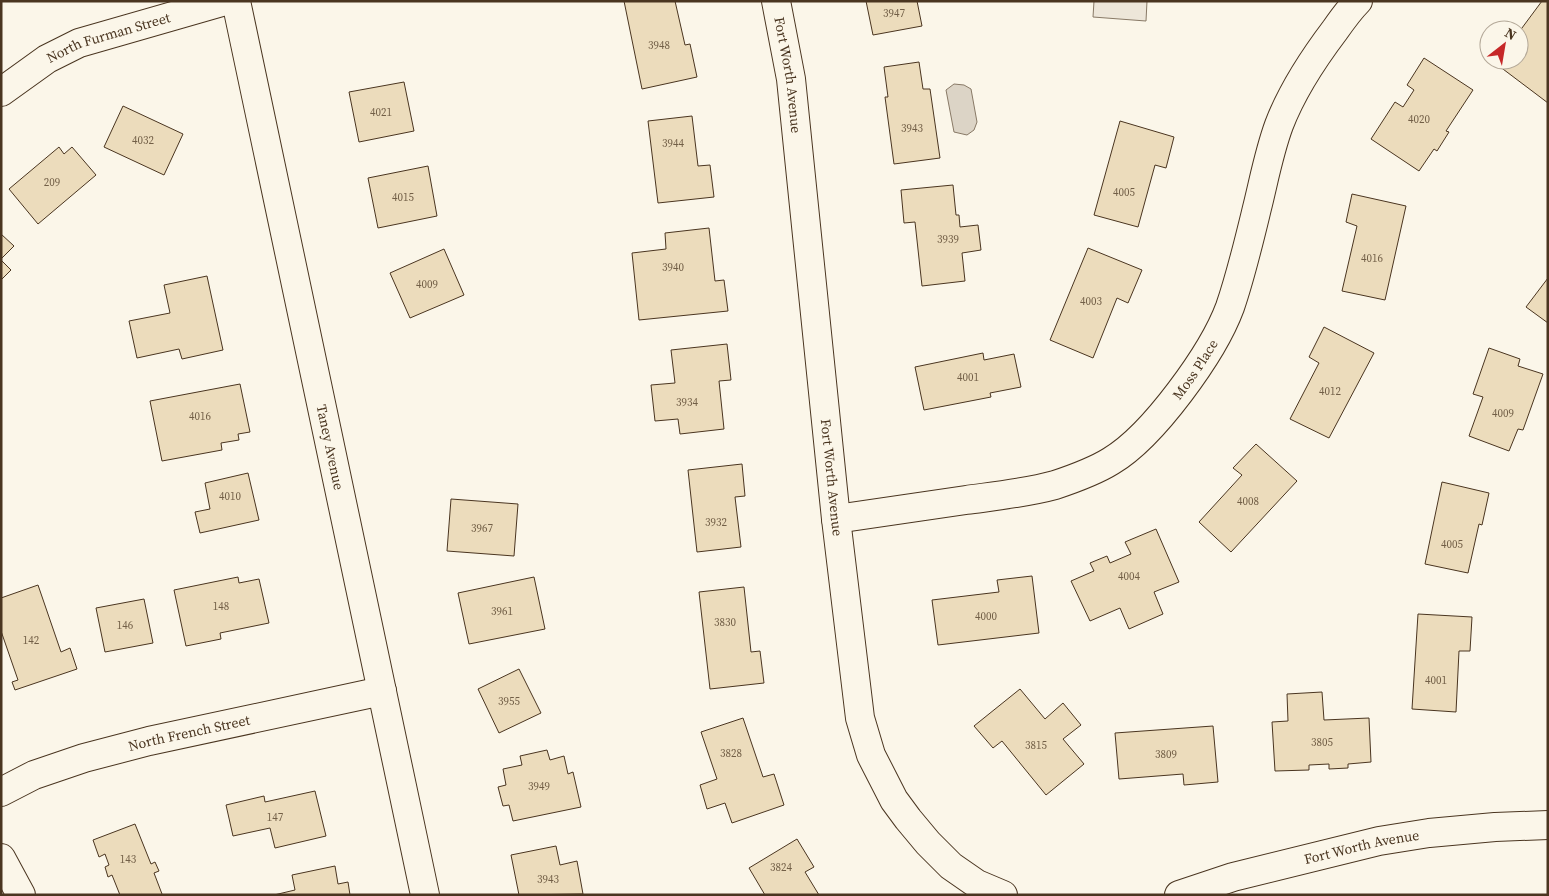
<svg xmlns="http://www.w3.org/2000/svg" width="1549" height="896" font-family="'Source Serif 4',serif">
  <style>
    .green { fill: #ede6d9; stroke: #887966 }
    .water { fill: #dcd4c6; stroke: #887966 }
    .building { fill: #ecdcbc; stroke: #4a3520 }
    .lines { fill: none; stroke-linecap: round; stroke-linejoin: round }
    .minor-casing { stroke: #4a3520; stroke-width: 30 }
    .minor { stroke: #fbf6e9; stroke-width: 28 }
    .labels { text-anchor: middle; dominant-baseline: central; stroke-width: 4; stroke-linejoin: round; paint-order: stroke }
    .number-label { font-size: 11px; fill: #725f47 }
    .street-label { font-size: 14px; fill: #4a3520; stroke: #fbf6e9 }
  </style>
  <rect width="100%" height="100%" fill="#fbf6e9"/>
  <!-- green -->
  <path class="green" d="M1094,1H1147L1146,21L1093,17Z"/>
  <!-- water -->
  <path class="water" d="M954,84L964,85L971,89L977,122L974,130L967,135L954,132L946,90Z"/>
  <!-- building -->
  <g class="building">
    <path d="M624,1H675L685,45L690,44L697,77L642,89Z"/>
    <path d="M866,1H917L922,26L873,35Z"/>
    <path d="M1542,1H1548V103L1491,60H1519V32Z"/>
    <path d="M1424,58L1473,90L1446,131L1449,132L1437,151L1434,149L1419,171L1371,139L1395,102L1403,107L1414,90L1407,85Z"/>
    <path d="M919,62L923,89H930L940,158L894,164L885,97H888L884,67Z"/>
    <path d="M404,82L414,131L359,142L349,92Z"/>
    <path d="M123,106L183,134L164,175L104,147Z"/>
    <path d="M692,116L698,166L710,165L714,197L658,203L648,121Z"/>
    <path d="M1120,121L1174,137L1166,168L1155,165L1138,227L1094,215Z"/>
    <path d="M59,147L64,154L72,147L96,175L38,224L9,189Z"/>
    <path d="M428,166L437,216L378,228L368,178Z"/>
    <path d="M953,185L956,215H959L960,227L978,225L981,250L962,253L965,281L922,286L915,222L904,223L901,190Z"/>
    <path d="M1352,194L1406,206L1385,300L1342,291L1357,226L1346,222Z"/>
    <path d="M709,228L715,281L724,280L728,311L639,320L632,253L666,249L665,233Z"/>
    <path d="M1,234L14,246L1,259Z"/>
    <path d="M1088,248L1142,270L1128,303L1117,298L1093,358L1050,340Z"/>
    <path d="M444,249L464,295L410,318L390,273Z"/>
    <path d="M1,260L11,270L1,280Z"/>
    <path d="M207,276L223,350L182,359L179,349L137,358L129,321L170,313L164,285Z"/>
    <path d="M1548,278V323L1526,307Z"/>
    <path d="M1324,327L1374,353L1329,438L1290,419L1319,363L1309,357Z"/>
    <path d="M727,344L731,380L719,381L724,429L680,434L678,419L655,421L651,385L675,383L671,350Z"/>
    <path d="M1489,348L1520,359L1518,366L1543,374L1523,430L1518,429L1509,451L1469,436L1483,397L1473,394Z"/>
    <path d="M983,353L984,360L1014,354L1021,387L990,393L991,397L924,410L915,367Z"/>
    <path d="M240,384L250,432L238,434L239,440L221,443L222,450L162,461L150,401Z"/>
    <path d="M1256,444L1297,481L1231,552L1199,522L1242,475L1233,468Z"/>
    <path d="M742,464L745,496L735,497L741,547L697,552L688,470Z"/>
    <path d="M248,473L259,520L200,533L195,512L210,509L205,483Z"/>
    <path d="M1442,482L1489,493L1482,525L1479,524L1468,573L1425,564Z"/>
    <path d="M451,499L518,504L514,556L447,551Z"/>
    <path d="M1156,529L1179,582L1154,592L1163,614L1129,629L1120,608L1090,621L1071,581L1094,571L1090,563L1107,556L1110,563L1131,554L1125,542Z"/>
    <path d="M1032,576L1039,633L938,645L932,600L999,592L997,580Z"/>
    <path d="M238,577L239,583L259,579L269,623L220,633L221,639L186,646L174,590Z"/>
    <path d="M534,577L545,629L469,644L458,593Z"/>
    <path d="M38,585L61,652L70,648L77,669L15,690L12,682L18,680L1,631V598Z"/>
    <path d="M744,587L751,652L760,651L764,683L710,689L699,592Z"/>
    <path d="M144,599L153,643L105,652L96,608Z"/>
    <path d="M1418,614L1472,617L1470,651H1459L1456,712L1412,709Z"/>
    <path d="M519,669L541,713L499,733L478,689Z"/>
    <path d="M1020,689L1045,719L1063,703L1081,725L1063,739L1084,764L1046,795L1002,741L993,748L974,726Z"/>
    <path d="M1322,692L1324,720L1369,718L1371,762L1348,764V768L1329,769V764L1309,765V770L1275,771L1272,722L1288,721L1287,694Z"/>
    <path d="M743,718L763,777L774,774L784,805L732,823L725,803L707,809L700,785L717,779L701,732Z"/>
    <path d="M1213,726L1218,782L1184,785L1183,774L1119,779L1115,733Z"/>
    <path d="M547,750L550,760L564,756L568,774L573,772L581,807L513,821L509,805L503,806L498,787L506,785L503,769L522,765L520,756Z"/>
    <path d="M315,791L326,836L275,848L270,828L233,836L226,805L264,796L265,802Z"/>
    <path d="M135,824L151,864L155,862L159,871L154,873L162,894L161,895H120L112,875L108,877L105,867L109,865L105,854L99,857L93,840Z"/>
    <path d="M797,839L814,867L805,872L819,895H765L749,868Z"/>
    <path d="M556,846L560,865L577,861L583,894L519,895L511,855Z"/>
    <path d="M335,866L338,884L348,882L350,895H274L295,890L292,875Z"/>
  </g>
  <g class="lines">
    <defs>
      <g id="minor">
        <path id="s1" d="M236,1L425,895"/>
        <path id="s2" d="M776,1L791,79L836,519L860,718L871,755L894,800L908,819L928,843L951,866L977,884L1003,895"/>
        <path id="s3" d="M1,92L47,59L79,43L225,1"/>
        <path id="s4" d="M836,519C879,513 923,506 966,500C995,496 1026,493 1055,485C1073,479 1095,471 1111,461C1153,436 1213,353 1230,307C1241,275 1249,241 1257,208C1264,180 1269,152 1279,125C1292,91 1313,59 1335,30C1342,20 1349,10 1358,1"/>
        <path id="s5" d="M1,792L34,775L84,758L149,741L382,691"/>
        <path d="M1,858L21,895"/>
        <path id="s6" d="M1179,895L1233,877L1379,841L1429,833L1495,827L1548,825"/>
      </g>
    </defs>
    <!-- minor casing -->
    <use href="#minor" class="minor-casing"/>
    <!-- minor -->
    <use href="#minor" class="minor"/>
  </g>
  <g class="labels">
    <!-- number labels -->
    <g class="number-label">
      <text x="894" y="13">3947</text>
      <text x="659" y="45">3948</text>
      <text x="381" y="112">4021</text>
      <text x="1419" y="119">4020</text>
      <text x="912" y="128">3943</text>
      <text x="143" y="140">4032</text>
      <text x="673" y="143">3944</text>
      <text x="52" y="182">209</text>
      <text x="1124" y="192">4005</text>
      <text x="403" y="197">4015</text>
      <text x="948" y="239">3939</text>
      <text x="1372" y="258">4016</text>
      <text x="673" y="267">3940</text>
      <text x="427" y="284">4009</text>
      <text x="1091" y="301">4003</text>
      <text x="968" y="377">4001</text>
      <text x="1330" y="391">4012</text>
      <text x="687" y="402">3934</text>
      <text x="1503" y="413">4009</text>
      <text x="200" y="416">4016</text>
      <text x="230" y="496">4010</text>
      <text x="1248" y="501">4008</text>
      <text x="716" y="522">3932</text>
      <text x="482" y="528">3967</text>
      <text x="1452" y="544">4005</text>
      <text x="1129" y="576">4004</text>
      <text x="221" y="606">148</text>
      <text x="502" y="611">3961</text>
      <text x="986" y="616">4000</text>
      <text x="725" y="622">3830</text>
      <text x="125" y="625">146</text>
      <text x="31" y="640">142</text>
      <text x="1436" y="680">4001</text>
      <text x="509" y="701">3955</text>
      <text x="1322" y="742">3805</text>
      <text x="1036" y="745">3815</text>
      <text x="731" y="753">3828</text>
      <text x="1166" y="754">3809</text>
      <text x="539" y="786">3949</text>
      <text x="275" y="817">147</text>
      <text x="128" y="859">143</text>
      <text x="781" y="867">3824</text>
      <text x="548" y="879">3943</text>
    </g>
    <!-- street labels -->
    <g class="street-label">
      <text stroke="none"><textPath href="#s3" startOffset="122">North Furman Street</textPath></text>
      <text stroke="none"><textPath href="#s2" startOffset="75">Fort Worth Avenue</textPath></text>
      <text stroke="none"><textPath href="#s4" startOffset="408">Moss Place</textPath></text>
      <text stroke="none"><textPath href="#s1" startOffset="456">Taney Avenue</textPath></text>
      <text stroke="none"><textPath href="#s2" startOffset="480">Fort Worth Avenue</textPath></text>
      <text stroke="none"><textPath href="#s5" startOffset="198">North French Street</textPath></text>
      <text stroke="none"><textPath href="#s6" startOffset="189">Fort Worth Avenue</textPath></text>
    </g>
  </g>
  <!-- border -->
  <rect width="1549" height="896" fill="none" stroke="#4a3520" stroke-width="5"/>
  <!-- north arrow -->
  <g transform="translate(1504 45) rotate(31)"><circle r="24" fill="#fbf6e9" stroke="#b4a999"/>
  <path d="M0-4L9 19L0 12L-9 19Z" fill="#c62828"/>
  <text y="-8" font-size="14" font-weight="bold" text-anchor="middle" fill="#4a3520">N</text>
  </g>
</svg>
